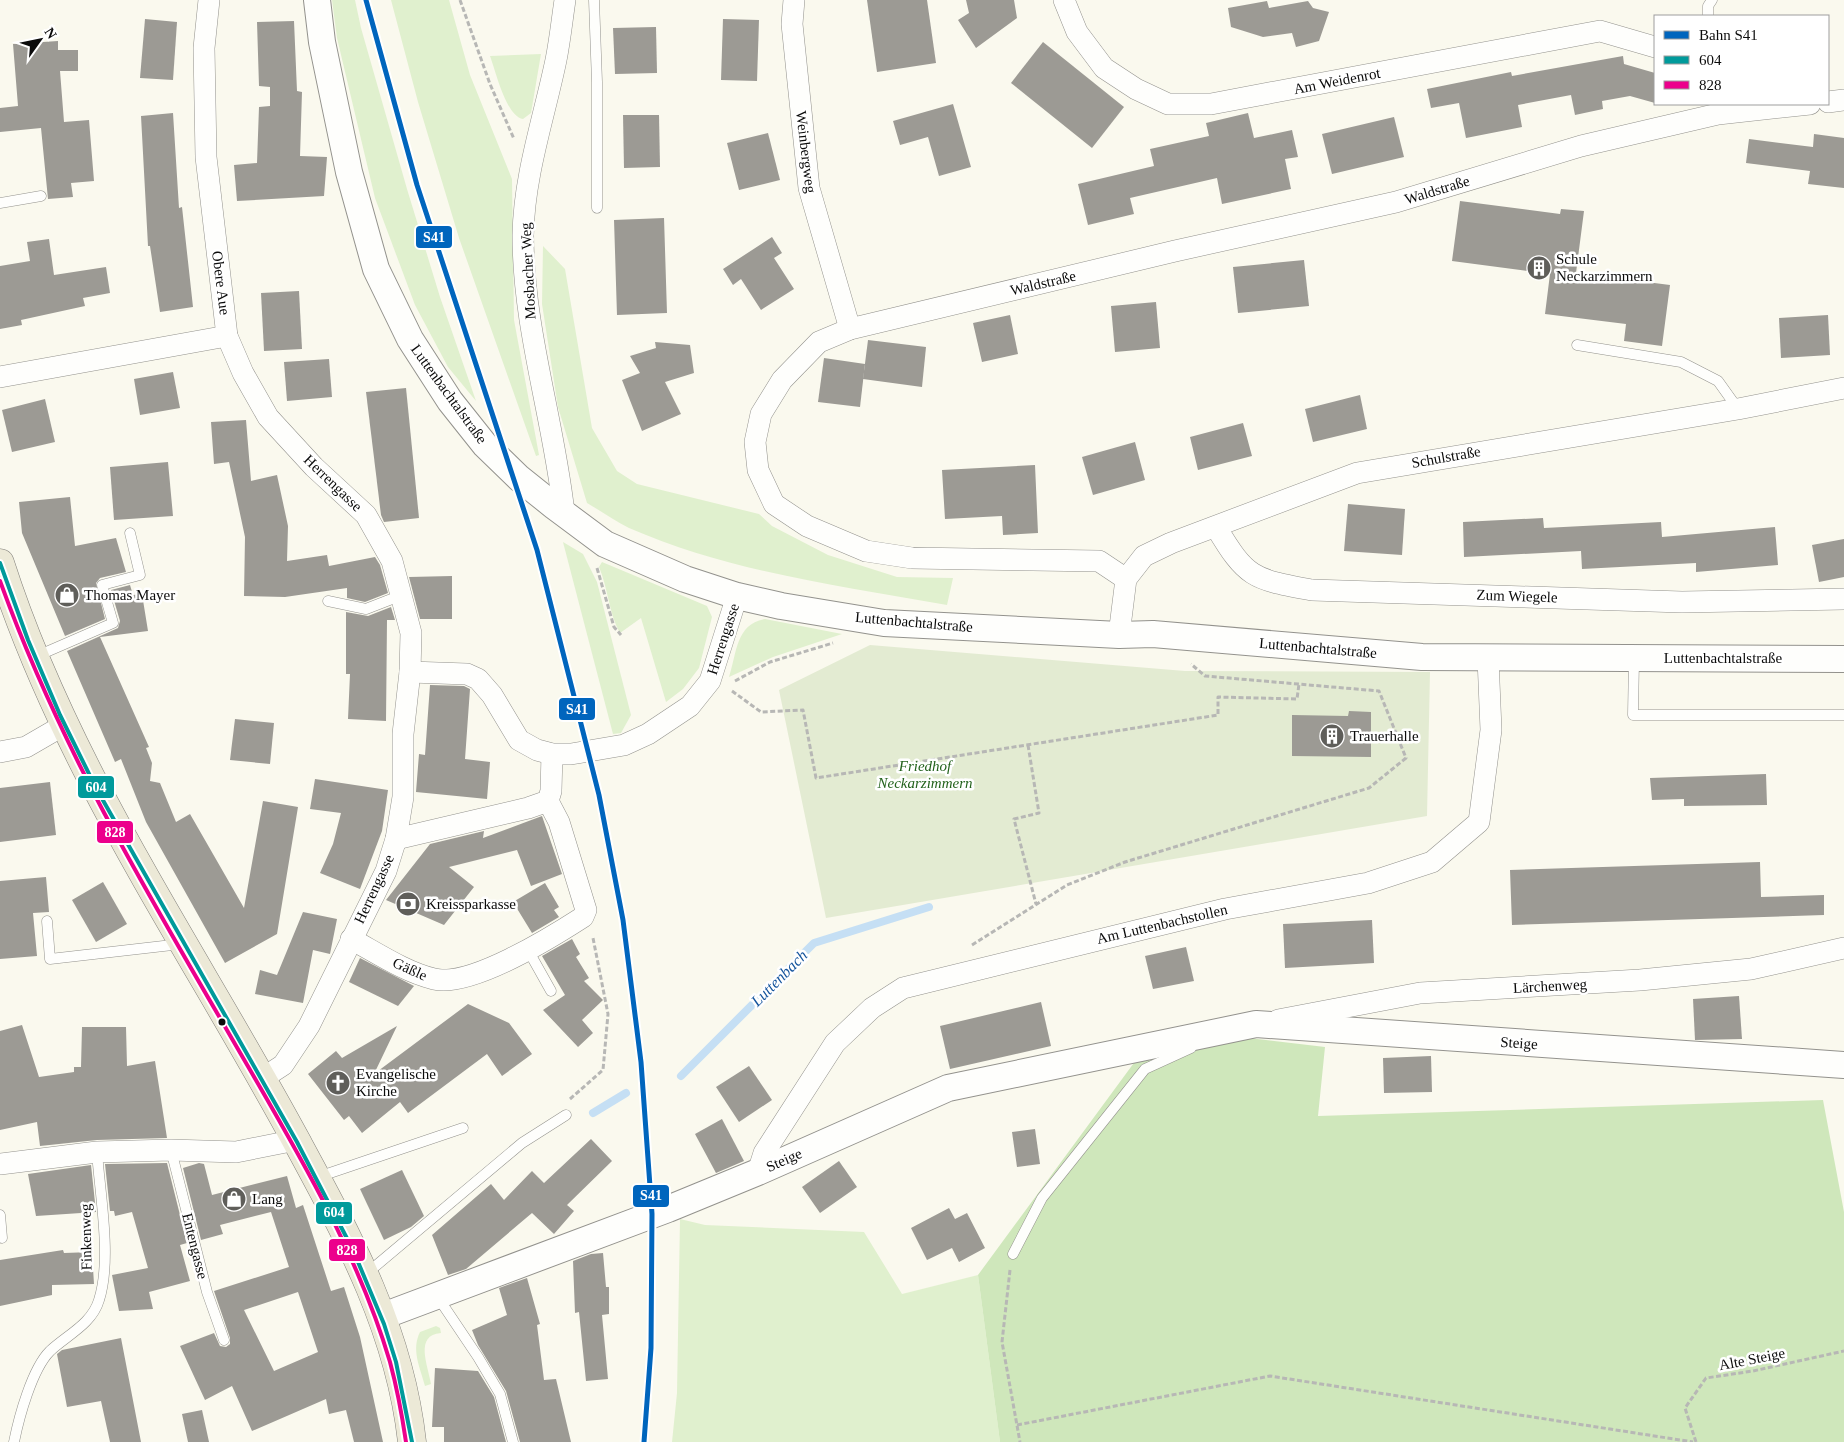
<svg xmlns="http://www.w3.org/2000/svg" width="1844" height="1442" font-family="Georgia,serif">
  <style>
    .green { fill: #e0f0ce }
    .forest { fill: #cfe7bb }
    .cemetery { fill: #e3ebd2 }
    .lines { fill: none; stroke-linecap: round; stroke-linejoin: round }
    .stream { stroke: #c5dff4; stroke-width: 8 }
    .building { fill: #9c9a94; fill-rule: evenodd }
    .service-casing { stroke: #93928d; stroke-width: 11 }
    .minor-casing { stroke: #93928d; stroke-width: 22 }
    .tertiary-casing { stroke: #93928d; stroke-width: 28 }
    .primary-casing { stroke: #807f7a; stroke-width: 29 }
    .path { stroke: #b7b7b5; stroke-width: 3; stroke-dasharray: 5 2.5; stroke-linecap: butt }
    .service { stroke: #fefefc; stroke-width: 10 }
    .minor { stroke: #fefefc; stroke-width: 21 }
    .tertiary { stroke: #fefefc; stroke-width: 26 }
    .primary { stroke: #ece9d7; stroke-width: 28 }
    .bus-1-casing { stroke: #fff; stroke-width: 8 }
    .bus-2-casing { stroke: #fff; stroke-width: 8 }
    .bus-1 { stroke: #009a9b; stroke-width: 4 }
    .bus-2 { stroke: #ec008c; stroke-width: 4 }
    .rail-1-casing { stroke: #fff; stroke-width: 9 }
    .rail-1 { stroke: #0065bd; stroke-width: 5 }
    .bus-dot { fill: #0b0b0b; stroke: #fff; stroke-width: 2 }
    .labels { text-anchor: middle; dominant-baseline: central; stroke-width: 5; stroke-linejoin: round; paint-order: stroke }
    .street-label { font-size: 15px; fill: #0b0b0b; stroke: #fff }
    .poi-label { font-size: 15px; fill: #0b0b0b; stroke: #fff; text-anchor: start }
    .park-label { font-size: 15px; font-style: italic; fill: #23621c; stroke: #fff }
    .water-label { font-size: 16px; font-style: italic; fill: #14549d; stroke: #fff }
    .line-badge { stroke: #fff; stroke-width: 2 }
    .badge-label { font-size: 14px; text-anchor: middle; font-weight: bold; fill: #fff }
  </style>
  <rect width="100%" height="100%" fill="#faf9ee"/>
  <!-- green -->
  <g class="green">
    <path d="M332,0H355L361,28L407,189L440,297L476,401L448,367L415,305L375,198L337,38Z"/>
    <path d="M391,0H449L470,75L512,179L514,320L539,455L536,456L459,238L418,102Z"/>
    <path d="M541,54L531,113L523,119C506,116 496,72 490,56Z"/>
    <path d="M543,246L565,269L592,428L617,471L637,484L759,514L772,526L828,555L897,577L953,578L947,605C840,586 730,572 629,528C615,521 601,511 587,503L558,407L542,304Z"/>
    <path d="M563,542L583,554L597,582L631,715L621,733L613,734Z"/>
    <path d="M602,562L707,606L712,617L699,668L683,689L666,702L641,618L620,633C609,614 608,588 599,567Z"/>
    <path d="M765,619L842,634L773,657L729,677C737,652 736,624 765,619Z"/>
    <path d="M680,1219L705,1225L864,1232L902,1294L978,1275L1000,1442H672L677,1393Z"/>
    <path d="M436,1326L440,1328L441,1333C414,1335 428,1365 431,1384L425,1386C420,1367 411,1350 420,1332Z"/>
  </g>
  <!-- forest -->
  <path class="forest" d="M1233,1036L1325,1047L1318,1116L1823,1100L1844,1212V1442H1000L978,1275L1139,1056Z"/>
  <!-- cemetery -->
  <path class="cemetery" d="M870,645L1185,671L1430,672L1427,816L826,918L779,690Z"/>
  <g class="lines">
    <!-- stream -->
    <g class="stream">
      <path d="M681,1076L814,943L929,907"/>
      <path d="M593,1113L626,1093"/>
    </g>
  </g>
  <!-- building -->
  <g class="building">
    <path d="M867,0H927L936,63L877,72Z"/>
    <path d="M966,0H1014L1017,18L976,48L958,20L969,13Z"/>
    <path d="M1267,1L1269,8L1308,1L1313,8L1329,12L1319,41L1296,47L1292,33L1263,37L1231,27L1228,8Z"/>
    <path d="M145,19L177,22L173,80L140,78Z"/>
    <path d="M723,19L759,20L757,81L721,80Z"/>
    <path d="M294,21L297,91L302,92L300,156L327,157L324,196L237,201L234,165L257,163L259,107L270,106V87L259,86L257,22Z"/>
    <path d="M656,27L657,73L615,74L613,28Z"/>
    <path d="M58,41V50H78V71H60L64,122L89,120L94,181L71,183L73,197L48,199L41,128L0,132V108L18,106L13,44Z"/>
    <path d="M1043,42L1124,107L1092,148L1011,83Z"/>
    <path d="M1623,56L1624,64L1655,73V103L1630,96L1602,101L1603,109L1575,115L1571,95L1518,105L1522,127L1466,138L1459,103L1431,108L1427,89L1511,72L1512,76Z"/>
    <path d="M953,104L971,167L939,176L928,137L900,145L893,121Z"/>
    <path d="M173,113L179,208L182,207L193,307L160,312L150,246H148L141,116Z"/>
    <path d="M1248,113L1254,138L1292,130L1298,157L1285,159L1291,189L1222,204L1217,178L1130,198L1134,214L1088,225L1078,184L1154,166L1150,149L1209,136L1206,123Z"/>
    <path d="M623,115H659L660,167L624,168Z"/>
    <path d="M1394,117L1404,157L1332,174L1322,134Z"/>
    <path d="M768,133L780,180L739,190L727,143Z"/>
    <path d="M1814,134L1844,138V188L1808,184L1810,171L1746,163L1749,139L1813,147Z"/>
    <path d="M1460,201L1560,214L1561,209L1584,211L1576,273L1670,285L1662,346L1624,341L1626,324L1545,314L1550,274L1452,261Z"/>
    <path d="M664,218L667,313L617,315L614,220Z"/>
    <path d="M772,237L782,253L774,258L794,289L761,310L741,279L733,285L723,269Z"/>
    <path d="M49,239L54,275L106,267L110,293L83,298L85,306L21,320L22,325L0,329V266L30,261L27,242Z"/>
    <path d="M1304,260L1309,306L1238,313L1233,267Z"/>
    <path d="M299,291L302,349L264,351L261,293Z"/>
    <path d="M1156,302L1160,348L1115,352L1111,306Z"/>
    <path d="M1010,315L1018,354L982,362L973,323Z"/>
    <path d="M1828,315L1830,355L1781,358L1779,318Z"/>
    <path d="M868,340L926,347L922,387L863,379Z"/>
    <path d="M655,342L690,345L694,373L665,382L681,414L642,431L622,380L640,373L630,356L656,348Z"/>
    <path d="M824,358L865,364L860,407L818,402Z"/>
    <path d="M329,359L332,397L287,401L284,362Z"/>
    <path d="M173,372L180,408L140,415L134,379Z"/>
    <path d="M406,388L419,518L384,522L381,515L366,392Z"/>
    <path d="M1360,395L1367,429L1313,442L1305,409Z"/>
    <path d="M45,399L55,442L12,452L2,410Z"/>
    <path d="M246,420L251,481L277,475L288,526L287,561L327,555L329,566L375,557L380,565L388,593L365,602L347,598V588L285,597L244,596L245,537L229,462L214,464L211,422Z"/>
    <path d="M1243,423L1252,456L1198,470L1190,437Z"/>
    <path d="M1135,442L1145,480L1093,495L1082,457Z"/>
    <path d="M168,462L173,516L114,520L110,467Z"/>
    <path d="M1035,465L1038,533L1003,535L1002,516L945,519L942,470Z"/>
    <path d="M70,497L75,546L116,538L126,572L100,578L96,583L105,619L65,636L22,533L19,502Z"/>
    <path d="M1348,504L1405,509L1402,555L1344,551Z"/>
    <path d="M1543,518L1544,528L1661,522L1662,537L1775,527L1778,565L1696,572V563L1582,569L1581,551L1464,557L1463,522Z"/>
    <path d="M1844,539V577L1819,582L1812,545Z"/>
    <path d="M452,576V619H420L409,577Z"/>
    <path d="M130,585L133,595L142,594L148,631L100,637L149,747L146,748L152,763L150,781L160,783L176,822L190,814L244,908L263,801L298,807L277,934L225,963L146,822L121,759L115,762L67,651L118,628L120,621L111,590Z"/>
    <path d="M391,607L395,620H387L386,721L348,719L350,674H346V612L368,616Z"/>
    <path d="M430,685L464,686L470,689L465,759L490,762L487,799L416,792L419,754L425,755Z"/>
    <path d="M1349,711L1371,712V757L1292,756V715L1348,716Z"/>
    <path d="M235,719L274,723L270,764L230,760Z"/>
    <path d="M1766,774L1767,805L1684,806V799L1652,800L1650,778Z"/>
    <path d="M315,779L388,790L382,831L360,889L320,873L333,844L341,813L310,809Z"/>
    <path d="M50,782L56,835L0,842V788Z"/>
    <path d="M542,816L562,874L531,886L517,850L449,867L474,887L444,925L386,900L430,844L484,831L483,838Z"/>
    <path d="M1760,862L1761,897L1824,895V915L1512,925L1510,870Z"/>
    <path d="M46,877L49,912L33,913L37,956L0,959V881Z"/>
    <path d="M103,882L127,924L96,942L72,900Z"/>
    <path d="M545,883L559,907L554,910L559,917L532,933L513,902Z"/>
    <path d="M303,912L337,919L330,954L313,950L303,1003L255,994L260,970L277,975Z"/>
    <path d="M1372,920L1374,963L1285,968L1283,924Z"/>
    <path d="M572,939L580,954L576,957L589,978L584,981L603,1000L582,1020L593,1033L578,1047L543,1010L565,995L542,956Z"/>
    <path d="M1186,947L1194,981L1153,989L1145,956Z"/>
    <path d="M360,958L414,986L398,1006L349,982Z"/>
    <path d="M1739,996L1742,1039L1695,1040L1693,999Z"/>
    <path d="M1041,1002L1051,1046L950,1069L940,1026Z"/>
    <path d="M468,1004L509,1023L532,1054L502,1076L487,1054L408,1113L400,1102L362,1133L349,1116L344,1120L308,1074L336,1051L342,1058L397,1026L374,1074Z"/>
    <path d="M22,1025L39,1077L74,1072V1067H81L82,1027H126L127,1066L155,1061L167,1138L97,1140L40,1146L37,1122L0,1130V1031Z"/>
    <path d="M1431,1056L1432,1092L1384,1093L1383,1058Z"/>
    <path d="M749,1066L772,1100L739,1122L716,1087Z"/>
    <path d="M722,1119L744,1161L716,1173L695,1134Z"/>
    <path d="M1035,1129L1040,1164L1017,1167L1012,1132Z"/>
    <path d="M591,1139L612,1161L567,1205L574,1211L554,1234L532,1213L466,1269L448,1275L432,1235L491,1184L504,1200L532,1171L544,1183Z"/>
    <path d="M839,1161L857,1187L820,1213L802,1187Z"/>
    <path d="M167,1163L187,1243L180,1245L190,1281L149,1292L153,1309L119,1311L112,1275L148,1268L132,1212L115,1216L114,1211H110L105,1164Z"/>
    <path d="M199,1163L204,1164L212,1195L287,1176L296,1208L303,1205L331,1291L344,1287L360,1337L383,1442H354L346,1410L329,1414L326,1399L252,1431L232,1386L205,1400L180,1346L214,1333L220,1346L226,1347L230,1344V1338L214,1291L289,1267L271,1212L220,1225L223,1234L201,1240L183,1168ZM298,1292L318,1352L274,1371L244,1310Z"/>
    <path d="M91,1165L96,1212L36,1216L28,1174Z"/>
    <path d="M402,1170L424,1216L411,1227L384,1240L360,1189Z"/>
    <path d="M949,1208L955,1219L967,1213L985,1248L959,1262L952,1248L927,1260L911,1228Z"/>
    <path d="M63,1250L64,1253L92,1252L94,1284L52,1285V1295L0,1306V1260Z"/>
    <path d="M603,1253L606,1287H609V1314L602,1315L608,1379L586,1381L579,1312L575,1313L573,1261L591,1254Z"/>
    <path d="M527,1278L540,1324L537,1325L544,1380L556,1379L571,1442H520L506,1391L478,1345L472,1330L507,1315L499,1288Z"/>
    <path d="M121,1338L141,1442H110L101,1401L67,1407L57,1354L62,1350Z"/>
    <path d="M435,1368L478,1371L494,1397L506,1442H444V1427H432Z"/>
    <path d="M202,1410L209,1442H188L182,1414Z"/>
  </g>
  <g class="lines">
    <defs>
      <g id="service">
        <path d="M594,0L597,82V208"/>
        <path d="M1708,16V6L1712,0"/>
        <path d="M0,203L41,196"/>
        <path d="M1577,345L1681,362L1718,381L1738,409"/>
        <path d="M328,601L366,609L402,595"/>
        <path d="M37,656L113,623L102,585L140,575L130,533"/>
        <path d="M1634,659L1633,715H1844"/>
        <path d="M47,921L50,959L181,944"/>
        <path d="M528,950L551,991"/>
        <path d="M171,1150L207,1292L224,1340"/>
        <path d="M318,1177L463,1128"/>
        <path d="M0,1215L2,1238"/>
        <path d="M1013,1254L1042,1198L1145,1069L1191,1048"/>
        <path d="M366,1274L522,1143L566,1115"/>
        <path d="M437,1296L478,1357L500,1394L513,1442"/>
        <path d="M14,1442C19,1417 32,1369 50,1351C67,1335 92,1324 99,1300C112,1260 100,1195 97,1152"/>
      </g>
      <g id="minor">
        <path d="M209,0L204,48L206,157L227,336L243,373L268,417L314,467L366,515L392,561L411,633L410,672L403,734V797L396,839L386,871L309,1026L283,1065L263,1078"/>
        <path d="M794,0L792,24L809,188L850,329"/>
        <path d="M1064,0L1077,32L1104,68L1136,89L1168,104H1211L1600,31L1655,47"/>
        <path d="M1828,102L1844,100"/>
        <path d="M0,377L227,336"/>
        <path d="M564,513C554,420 523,330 523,235C524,175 544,118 556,60C560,40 562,20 565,0"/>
        <path d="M1216,527C1247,579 1253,579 1312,590L1682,602L1844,599"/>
        <path d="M1126,579L1099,561L912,558L866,551L807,526L774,504L758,470L755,442L761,414L782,380L819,342L850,329L1175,251L1396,202L1581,146L1718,114L1810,104"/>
        <path d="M1119,635L1126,579L1144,556L1171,543L1357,473L1738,409L1844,388"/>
        <path d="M410,672L467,674L478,679L492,695L519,740L537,750L552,754H571L624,745L648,734L690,706L710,681L737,596"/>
        <path d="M0,752L26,747L64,725"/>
        <path d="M396,839L528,808L548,801L551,791L552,754"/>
        <path d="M351,939C377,953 405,972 434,979C470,988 552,937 583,917L586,910L559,822L548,801"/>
        <path d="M1278,1020L1420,993L1640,980L1751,969L1844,948"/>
        <path d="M0,1164L97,1152L171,1150L236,1152L296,1140"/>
        <path d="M758,1172L764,1153L835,1043L872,1008L903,988L1225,909L1368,883L1432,862L1479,822L1491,730L1488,658"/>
      </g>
      <g id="tertiary">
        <path d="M317,0L322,42L349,172L376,269L410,339L450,401L485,445L519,478L554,506L605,544L685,579L737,596L781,606L884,623L1119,635L1153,634L1422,657L1844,659"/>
        <path d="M383,1316L668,1209L758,1172L948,1088L1256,1024L1844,1065"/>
      </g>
      <path id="primary" d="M0,563C67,772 194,951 297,1142C349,1238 400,1331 412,1442"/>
    </defs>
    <!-- service casing -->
    <use href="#service" class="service-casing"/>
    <!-- minor casing -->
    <use href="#minor" class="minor-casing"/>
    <!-- tertiary casing -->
    <use href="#tertiary" class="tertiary-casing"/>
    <!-- primary casing -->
    <use href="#primary" class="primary-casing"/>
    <!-- path -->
    <g class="path">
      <path d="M460,0L490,84L514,139"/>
      <path d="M597,568L614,627L621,635"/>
      <path d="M735,681L770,662L833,643"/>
      <path d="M732,691L761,712L803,710L816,778L1218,715V697L1297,699L1299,684"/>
      <path d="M1028,745L1039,813L1014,819L1036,904"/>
      <path d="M972,945L1067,885L1125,862L1369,788L1406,758L1379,691L1205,676L1191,664"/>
      <path d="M570,1099L603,1070L608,1014L593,938"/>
      <path d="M1010,1270L1002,1342L1020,1442"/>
      <path d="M1017,1425L1270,1376L1693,1442"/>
      <path d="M1696,1442L1685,1408L1706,1378L1753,1371L1844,1351"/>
    </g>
    <!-- service -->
    <use href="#service" class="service"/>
    <!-- minor -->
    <use href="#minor" class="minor"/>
    <!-- tertiary -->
    <use href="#tertiary" class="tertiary"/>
    <!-- primary -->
    <use href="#primary" class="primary"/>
    <defs>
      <path id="bus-1" d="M0,563L28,640L60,715L96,788L297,1142L353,1250L384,1324L396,1362L412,1442"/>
      <path id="bus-2" d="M0,581C57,739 136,874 220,1018C283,1128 354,1240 390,1362C397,1388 402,1415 406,1442"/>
    </defs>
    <!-- bus-1 casing -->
    <use href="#bus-1" class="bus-1-casing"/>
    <!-- bus-2 casing -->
    <use href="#bus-2" class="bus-2-casing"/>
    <!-- bus-1 -->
    <use href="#bus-1" class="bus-1"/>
    <!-- bus-2 -->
    <use href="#bus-2" class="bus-2"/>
    <defs>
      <path id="rail-1" d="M366,0L417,185L537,550L599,795L623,920L641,1062L652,1214L651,1348L644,1442"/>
    </defs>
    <!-- rail-1 casing -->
    <use href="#rail-1" class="rail-1-casing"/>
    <!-- rail-1 -->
    <use href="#rail-1" class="rail-1"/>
  </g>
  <!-- icons -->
  <defs>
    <symbol id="building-disc" viewBox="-11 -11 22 22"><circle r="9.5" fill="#5f5e5a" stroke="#fff"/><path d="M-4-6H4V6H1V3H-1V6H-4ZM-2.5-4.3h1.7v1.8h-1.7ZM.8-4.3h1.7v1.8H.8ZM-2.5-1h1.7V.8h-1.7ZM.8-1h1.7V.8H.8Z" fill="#fff"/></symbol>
    <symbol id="shop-disc" viewBox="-11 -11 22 22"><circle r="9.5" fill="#5f5e5a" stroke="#fff"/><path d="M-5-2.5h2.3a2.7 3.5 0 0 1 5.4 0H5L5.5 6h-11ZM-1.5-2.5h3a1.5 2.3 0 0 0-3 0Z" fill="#fff"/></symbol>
    <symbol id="bank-disc" viewBox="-11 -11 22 22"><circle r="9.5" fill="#5f5e5a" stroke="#fff"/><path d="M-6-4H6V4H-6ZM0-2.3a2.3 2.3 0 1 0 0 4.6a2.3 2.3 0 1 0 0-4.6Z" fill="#fff"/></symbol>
    <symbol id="church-disc" viewBox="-11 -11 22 22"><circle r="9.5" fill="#5f5e5a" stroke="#fff"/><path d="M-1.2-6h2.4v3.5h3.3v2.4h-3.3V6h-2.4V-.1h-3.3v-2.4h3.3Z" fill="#fff"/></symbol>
  </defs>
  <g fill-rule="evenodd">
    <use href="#building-disc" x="1525" y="254" width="28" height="28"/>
    <use href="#shop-disc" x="53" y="581" width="28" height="28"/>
    <use href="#building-disc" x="1318" y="722" width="28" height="28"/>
    <use href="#bank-disc" x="394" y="890" width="28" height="28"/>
    <use href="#church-disc" x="324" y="1069" width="28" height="28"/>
    <use href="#shop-disc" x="220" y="1185" width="28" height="28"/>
  </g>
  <!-- markers -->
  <circle class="bus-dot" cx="222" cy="1022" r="4.5"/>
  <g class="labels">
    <!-- street labels -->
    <g class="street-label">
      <text transform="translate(1337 81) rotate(-11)">Am Weidenrot</text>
      <text transform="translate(806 152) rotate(83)">Weinbergweg</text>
      <text transform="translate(1437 190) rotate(-17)">Waldstraße</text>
      <text transform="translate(528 271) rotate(-93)">Mosbacher Weg</text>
      <text transform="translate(221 283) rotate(83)">Obere Aue</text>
      <text transform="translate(1043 283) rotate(-13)">Waldstraße</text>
      <text transform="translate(449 394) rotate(54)">Luttenbachtalstraße</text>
      <text transform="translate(1446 457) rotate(-10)">Schulstraße</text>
      <text transform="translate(333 483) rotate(44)">Herrengasse</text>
      <text transform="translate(1517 596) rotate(2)">Zum Wiegele</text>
      <text transform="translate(914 622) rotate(5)">Luttenbachtalstraße</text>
      <text transform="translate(723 639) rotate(-72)">Herrengasse</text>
      <text transform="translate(1318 648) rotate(5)">Luttenbachtalstraße</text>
      <text x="1723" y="658">Luttenbachtalstraße</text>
      <text transform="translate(374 889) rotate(-65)">Herrengasse</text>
      <text transform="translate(1162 924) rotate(-13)">Am Luttenbachstollen</text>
      <text transform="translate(410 969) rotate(24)">Gäßle</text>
      <text transform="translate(1550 986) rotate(-3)">Lärchenweg</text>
      <text transform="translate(1519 1043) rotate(4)">Steige</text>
      <text transform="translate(784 1160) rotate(-24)">Steige</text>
      <text transform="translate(86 1237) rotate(-91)">Finkenweg</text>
      <text transform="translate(195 1246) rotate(76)">Entengasse</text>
      <text transform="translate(1752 1359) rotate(-11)">Alte Steige</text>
    </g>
    <!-- poi labels -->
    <g class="poi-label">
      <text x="1556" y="259">Schule<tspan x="1556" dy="17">Neckarzimmern</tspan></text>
      <text x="84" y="595">Thomas Mayer</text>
      <text x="1350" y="736">Trauerhalle</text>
      <text x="426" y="904">Kreissparkasse</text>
      <text x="356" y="1074">Evangelische<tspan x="356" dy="17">Kirche</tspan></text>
      <text x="252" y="1199">Lang</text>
    </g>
    <!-- park labels -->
    <g class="park-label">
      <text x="925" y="766">Friedhof<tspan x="925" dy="17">Neckarzimmern</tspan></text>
    </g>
    <!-- water labels -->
    <g class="water-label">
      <text transform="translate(779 978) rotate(-45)">Luttenbach</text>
    </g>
  </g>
  <g class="line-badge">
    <rect x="415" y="225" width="38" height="24" rx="5" fill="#0065bd"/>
    <rect x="558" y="697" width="38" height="24" rx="5" fill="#0065bd"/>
    <rect x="77" y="775" width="38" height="24" rx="5" fill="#009a9b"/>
    <rect x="96" y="820" width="38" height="24" rx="5" fill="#ec008c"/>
    <rect x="632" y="1184" width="38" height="24" rx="5" fill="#0065bd"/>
    <rect x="315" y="1201" width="38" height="24" rx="5" fill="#009a9b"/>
    <rect x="328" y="1238" width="38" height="24" rx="5" fill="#ec008c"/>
  </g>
  <g class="badge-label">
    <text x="434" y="242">S41</text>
    <text x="577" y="714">S41</text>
    <text x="96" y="792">604</text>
    <text x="115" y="837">828</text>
    <text x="651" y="1200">S41</text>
    <text x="334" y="1217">604</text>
    <text x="347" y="1255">828</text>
  </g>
  <!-- legend -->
  <rect x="1654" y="15" width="175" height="90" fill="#ffffff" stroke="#9d9d9d"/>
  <rect x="1664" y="31" width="25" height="8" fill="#0065bd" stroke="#9d9d9d"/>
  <text x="1699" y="40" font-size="15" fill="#0b0b0b">Bahn S41</text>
  <rect x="1664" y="56" width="25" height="8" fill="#009a9b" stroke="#9d9d9d"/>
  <text x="1699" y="65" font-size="15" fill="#0b0b0b">604</text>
  <rect x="1664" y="81" width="25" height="8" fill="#ec008c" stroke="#9d9d9d"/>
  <text x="1699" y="90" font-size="15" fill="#0b0b0b">828</text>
  <!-- north arrow -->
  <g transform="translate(40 40) rotate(57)" stroke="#ffffff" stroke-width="4" paint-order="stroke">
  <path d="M0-4L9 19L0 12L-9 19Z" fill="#0b0b0b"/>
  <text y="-8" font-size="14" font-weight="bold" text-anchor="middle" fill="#0b0b0b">N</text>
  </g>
</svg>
